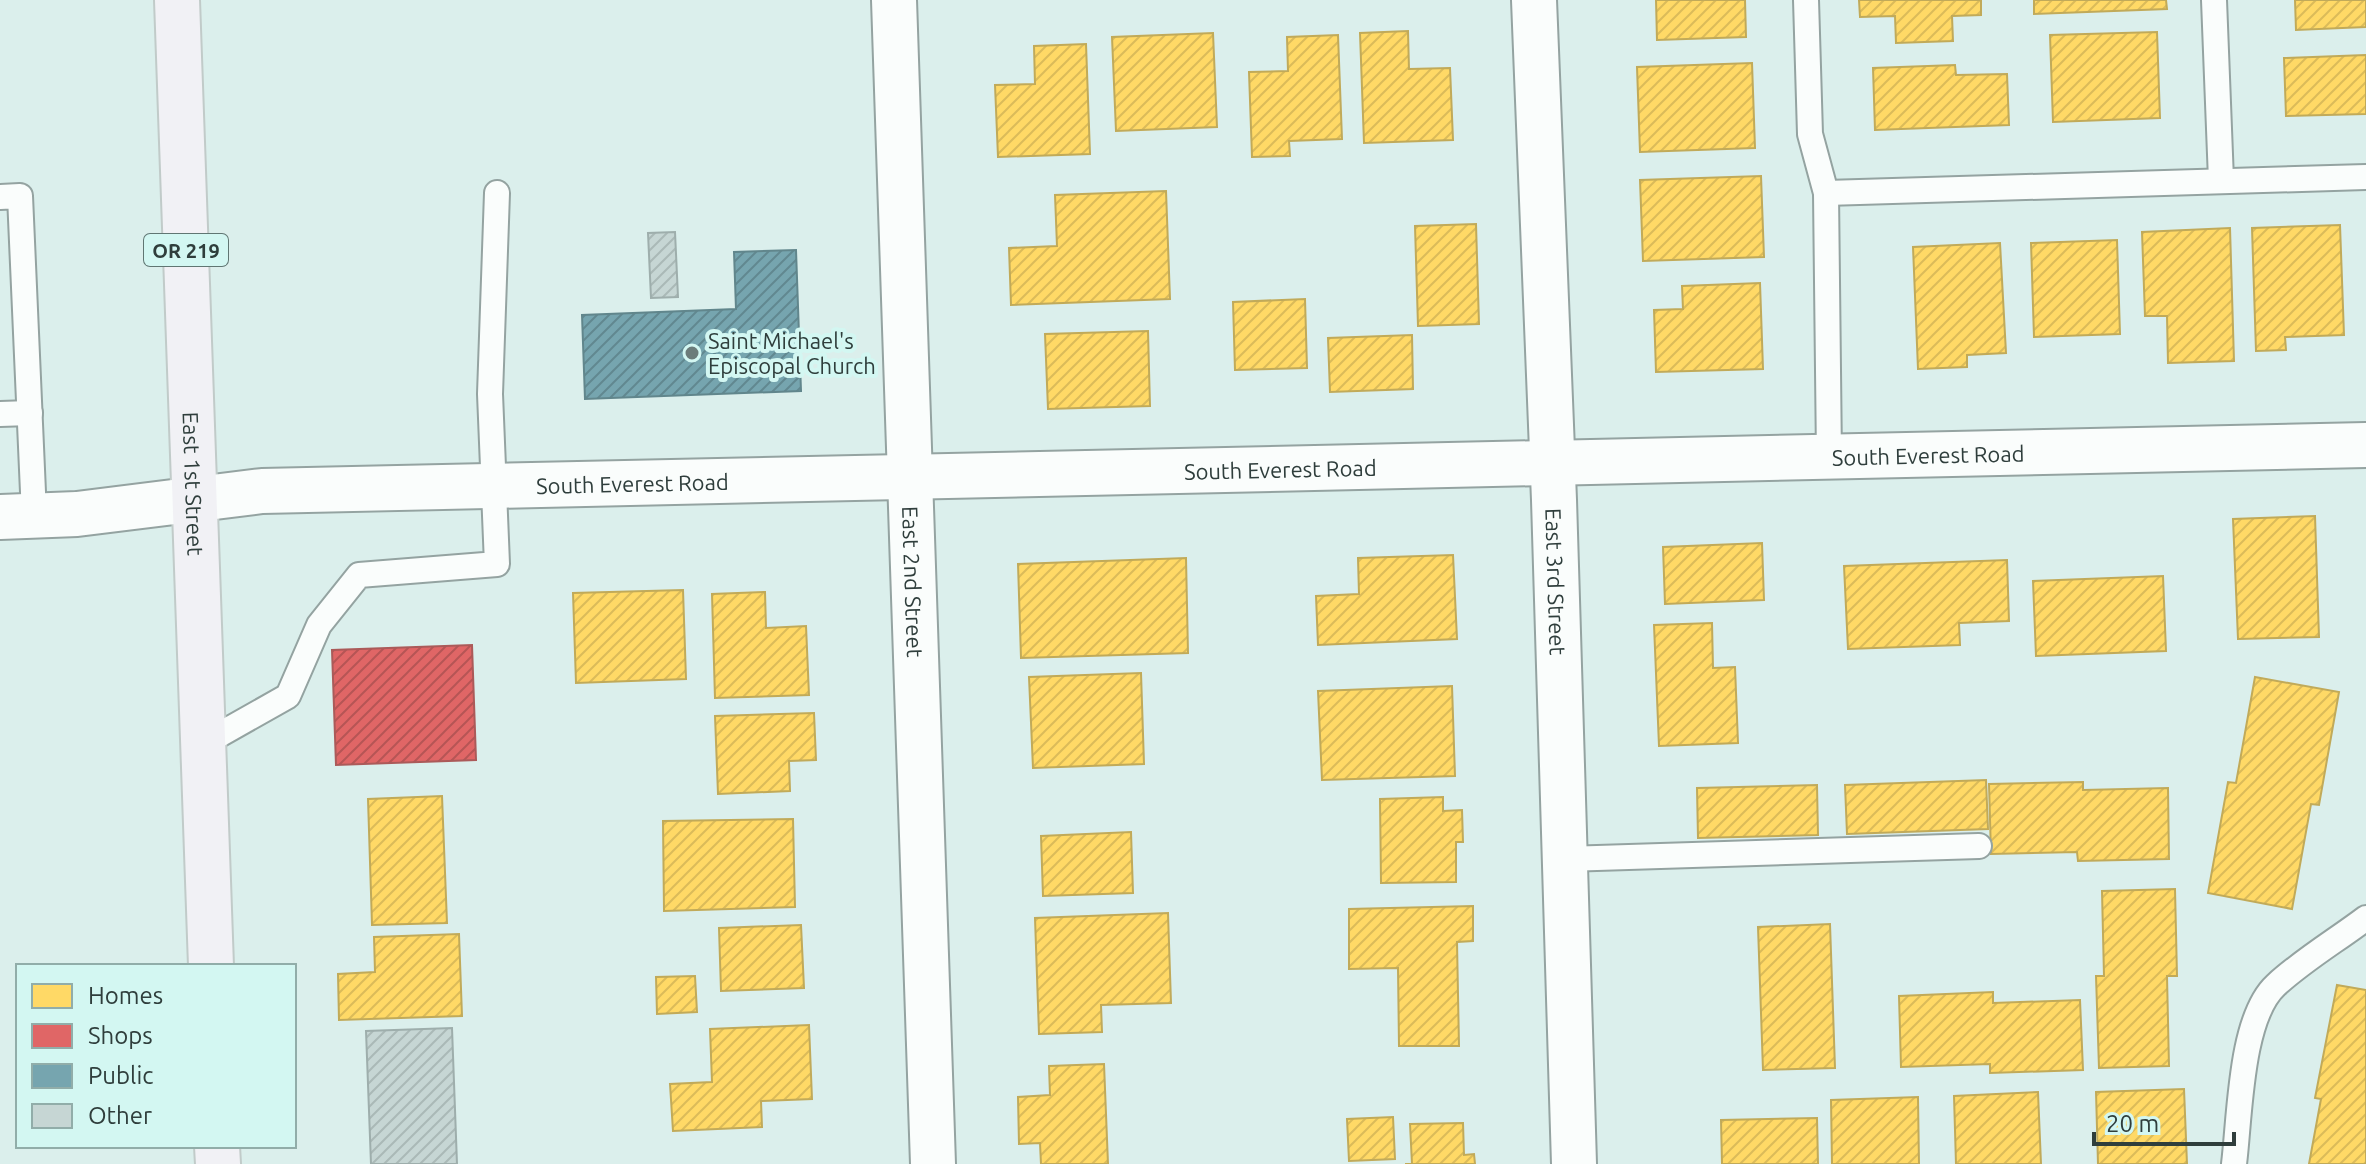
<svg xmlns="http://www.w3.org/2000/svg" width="2366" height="1164" font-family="Ubuntu,sans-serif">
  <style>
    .homes { fill: url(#homes-hatch); stroke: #c1aa59; stroke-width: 2 }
    .shops { fill: url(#shops-hatch); stroke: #ab5a59; stroke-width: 2 }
    .public { fill: url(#public-hatch); stroke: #61868c; stroke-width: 2 }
    .building { fill: url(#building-hatch); stroke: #9eaeac; stroke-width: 2 }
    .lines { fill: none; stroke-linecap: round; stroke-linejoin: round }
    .lane-casing { stroke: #94a3a1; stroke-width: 28 }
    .street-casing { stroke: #94a3a1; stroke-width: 48 }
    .primary-casing { stroke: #c1cbc9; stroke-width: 48 }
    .lane { stroke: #fafdfc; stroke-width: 24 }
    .street { stroke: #fafdfc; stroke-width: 44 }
    .primary { stroke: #f1f1f5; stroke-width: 44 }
    .poi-dot { fill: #6b7c7a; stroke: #d3f7f2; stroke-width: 3 }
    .labels { text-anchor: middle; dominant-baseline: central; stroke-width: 8; stroke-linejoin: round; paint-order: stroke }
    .shield { fill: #d3f7f2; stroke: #607673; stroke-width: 2 }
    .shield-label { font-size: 20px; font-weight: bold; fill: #2f3e3c }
    .poi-label { font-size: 22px; fill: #2f3e3c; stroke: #d3f7f2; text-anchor: start }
    .street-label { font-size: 22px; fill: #2f3e3c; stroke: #d3f7f2 }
  </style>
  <defs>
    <pattern id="homes-hatch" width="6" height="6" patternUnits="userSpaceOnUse" patternTransform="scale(2)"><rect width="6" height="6" fill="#ffd966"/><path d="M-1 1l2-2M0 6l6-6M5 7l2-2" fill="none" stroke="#dbbb59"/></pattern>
    <pattern id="shops-hatch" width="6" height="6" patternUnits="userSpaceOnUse" patternTransform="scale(2)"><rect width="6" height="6" fill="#e06666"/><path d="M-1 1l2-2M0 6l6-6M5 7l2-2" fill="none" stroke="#b65555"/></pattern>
    <pattern id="public-hatch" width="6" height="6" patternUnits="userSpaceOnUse" patternTransform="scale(2)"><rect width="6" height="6" fill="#76a5af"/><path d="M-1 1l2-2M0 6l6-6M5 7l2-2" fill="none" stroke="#618890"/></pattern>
    <pattern id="building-hatch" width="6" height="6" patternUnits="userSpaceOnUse" patternTransform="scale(2)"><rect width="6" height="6" fill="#c6d6d4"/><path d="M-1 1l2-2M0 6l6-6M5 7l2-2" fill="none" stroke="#aab9b7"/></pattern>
  </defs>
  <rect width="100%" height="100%" fill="#dbefec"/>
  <!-- homes -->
  <g class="homes">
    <path d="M1656,0H1745L1746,37L1657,40Z"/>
    <path d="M1859,0H1981V15L1952,16L1953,41L1896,43L1895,16L1860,17Z"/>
    <path d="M2034,0H2166L2167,9L2034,14Z"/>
    <path d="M2295,0H2366V27L2296,30Z"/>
    <path d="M1408,31L1409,69L1450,68L1453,140L1364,143L1360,33Z"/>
    <path d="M2157,32L2160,118L2053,122L2050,35Z"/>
    <path d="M1213,33L1217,127L1116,131L1112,37Z"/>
    <path d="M1338,35L1342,139L1289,141L1290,156L1252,157L1249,72L1288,71L1287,37Z"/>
    <path d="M1086,44L1090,154L998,157L995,85L1035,84L1034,46Z"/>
    <path d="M2366,55V114L2286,116L2284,58Z"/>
    <path d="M1752,63L1755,148L1640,152L1637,67Z"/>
    <path d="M1955,65L1956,75L2007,74L2009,125L1875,130L1873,68Z"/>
    <path d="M1761,176L1764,257L1643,261L1640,180Z"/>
    <path d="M1166,191L1170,299L1011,305L1009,248L1057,246L1055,195Z"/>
    <path d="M1476,224L1479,324L1418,326L1415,226Z"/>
    <path d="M2340,225L2344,335L2285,337L2286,350L2256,351L2252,228Z"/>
    <path d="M2230,228L2234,361L2168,363L2167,316H2145L2142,232Z"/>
    <path d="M2117,240L2120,334L2034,337L2031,243Z"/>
    <path d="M2000,243L2006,353L1967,355V367L1918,369L1913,247Z"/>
    <path d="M1760,283L1763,369L1656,372L1654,310L1683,309L1682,286Z"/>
    <path d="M1305,299L1307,368L1235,370L1233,302Z"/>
    <path d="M1148,331L1150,406L1048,409L1045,334Z"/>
    <path d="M1412,335L1413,389L1330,392L1328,338Z"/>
    <path d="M2315,516L2319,637L2238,639L2233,519Z"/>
    <path d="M1762,543L1764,600L1665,604L1663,547Z"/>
    <path d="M1453,555L1457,639L1318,645L1316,596L1359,594L1358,558Z"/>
    <path d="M1186,558L1188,653L1021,658L1018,564Z"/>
    <path d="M2007,560L2009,621L1959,623L1960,645L1848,649L1844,566Z"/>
    <path d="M2163,576L2166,651L2036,656L2033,581Z"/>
    <path d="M683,590L686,679L576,683L573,593Z"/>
    <path d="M765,592L766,628L806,626L809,695L715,698L712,594Z"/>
    <path d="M1712,623L1713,668L1735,667L1738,743L1659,746L1654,625Z"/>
    <path d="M1141,673L1144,764L1033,768L1029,677Z"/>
    <path d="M2255,677L2339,692L2319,805L2311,804L2292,909L2208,893L2228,782L2236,783Z"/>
    <path d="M1452,686L1455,776L1322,780L1318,691Z"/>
    <path d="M814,713L816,760L789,761L790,791L718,794L715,716Z"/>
    <path d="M1986,780L1988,829L1847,834L1845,785Z"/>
    <path d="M2083,782V790L2168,788L2169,859L2078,861L2077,852L1991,854L1989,784Z"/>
    <path d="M1817,785L1818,835L1698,838L1697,788Z"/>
    <path d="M442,796L447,923L372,925L368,799Z"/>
    <path d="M1443,797V811L1462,810L1463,842H1456V882L1381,883L1380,799Z"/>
    <path d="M793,819L795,907L664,911L663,821Z"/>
    <path d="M1131,832L1133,893L1043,896L1041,836Z"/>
    <path d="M2175,889L2177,976H2167L2169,1066L2099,1068L2096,976H2104L2102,891Z"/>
    <path d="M1473,906V941L1457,942L1459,1046H1399L1398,968L1349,969V909Z"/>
    <path d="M1168,913L1171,1003L1101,1005L1102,1032L1039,1034L1035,918Z"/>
    <path d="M1830,924L1835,1068L1763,1070L1758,927Z"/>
    <path d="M801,925L804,988L721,991L719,928Z"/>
    <path d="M459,934L462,1016L339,1020L338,974L375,972L374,937Z"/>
    <path d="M695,976L697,1012L657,1014L656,977Z"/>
    <path d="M2337,985L2366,990V1164H2309L2321,1099L2315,1098Z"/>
    <path d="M1993,992V1003L2080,1000L2083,1070L1990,1073V1064L1901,1067L1899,996Z"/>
    <path d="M809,1025L812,1099L761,1101L762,1127L673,1131L670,1084L712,1082L710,1029Z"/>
    <path d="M1104,1064L1108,1164H1041L1040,1143L1019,1144L1018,1097L1050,1095L1049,1066Z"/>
    <path d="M2184,1089L2187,1164H2098L2096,1092Z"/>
    <path d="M2038,1092L2041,1164H1956L1954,1096Z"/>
    <path d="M1918,1097L1919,1164H1832L1831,1100Z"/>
    <path d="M1393,1117L1395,1159L1349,1161L1347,1119Z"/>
    <path d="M1817,1118L1818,1164H1722L1721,1120Z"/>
    <path d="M1463,1123L1464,1155L1474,1154L1475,1164H1405H1412L1410,1124Z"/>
  </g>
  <!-- shops -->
  <path class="shops" d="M472,645L476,760L336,765L332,650Z"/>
  <!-- public -->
  <path class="public" d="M796,250L801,391L585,399L582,315L736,309L734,252Z"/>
  <!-- building -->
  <g class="building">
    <path d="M675,232L678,297L651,298L648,233Z"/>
    <path d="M452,1028L457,1164H371L366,1031Z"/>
  </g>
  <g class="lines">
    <defs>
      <g id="lane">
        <path d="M1806,0L1810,134L1826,193L1829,458"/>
        <path d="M2214,0L2221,180"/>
        <path d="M1826,193L2366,177"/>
        <path d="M0,197L20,196L34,515"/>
        <path d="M0,414L30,413"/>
        <path d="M203,744L288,696L319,625L359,575L497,564L490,394L497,193"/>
        <path d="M1565,859L1979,846"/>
        <path d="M2234,1164C2240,1116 2240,1018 2276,985C2303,960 2337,940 2366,918"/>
      </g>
      <g id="street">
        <path id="s1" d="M894,0L933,1164"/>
        <path id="s2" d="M1534,0L1554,500L1574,1164"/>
        <path id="s3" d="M0,517L77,514L262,491L2366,445"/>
      </g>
      <g id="primary">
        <path id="s4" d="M177,0L211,966"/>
        <path d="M217,1146L218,1164"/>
      </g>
    </defs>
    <!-- lane casing -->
    <use href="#lane" class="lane-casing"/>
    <!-- street casing -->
    <use href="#street" class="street-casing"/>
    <!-- primary casing -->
    <use href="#primary" class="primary-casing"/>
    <!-- lane -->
    <use href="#lane" class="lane"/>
    <!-- street -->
    <use href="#street" class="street"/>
    <!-- primary -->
    <use href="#primary" class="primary"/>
  </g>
  <!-- markers -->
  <circle class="poi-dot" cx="692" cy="353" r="8"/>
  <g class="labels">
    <!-- shield labels -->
    <rect class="shield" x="144" y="234" width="84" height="32" rx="6"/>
    <g class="shield-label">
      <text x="186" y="250">OR 219</text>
    </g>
    <!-- poi labels -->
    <g class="poi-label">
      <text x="708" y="340">Saint Michael's<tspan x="708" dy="25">Episcopal Church</tspan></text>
    </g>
    <!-- street labels -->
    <g class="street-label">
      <text stroke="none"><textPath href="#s3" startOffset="1930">South Everest Road</textPath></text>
      <text stroke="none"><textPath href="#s3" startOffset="1282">South Everest Road</textPath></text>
      <text stroke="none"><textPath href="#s4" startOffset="484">East 1st Street</textPath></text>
      <text stroke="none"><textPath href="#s3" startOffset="634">South Everest Road</textPath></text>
      <text stroke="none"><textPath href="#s1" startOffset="582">East 2nd Street</textPath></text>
      <text stroke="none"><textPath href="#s2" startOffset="582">East 3rd Street</textPath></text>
    </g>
  </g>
  <!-- legend -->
  <rect x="16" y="964" width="280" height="184" fill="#d3f7f2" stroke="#91ada9" stroke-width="2"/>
  <rect x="32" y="984" width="40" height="24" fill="#ffd966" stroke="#91ada9" stroke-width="2"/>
  <text x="88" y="1004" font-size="24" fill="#2f3e3c">Homes</text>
  <rect x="32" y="1024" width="40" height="24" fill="#e06666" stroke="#91ada9" stroke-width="2"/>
  <text x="88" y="1044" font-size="24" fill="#2f3e3c">Shops</text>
  <rect x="32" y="1064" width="40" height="24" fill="#76a5af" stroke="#91ada9" stroke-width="2"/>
  <text x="88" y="1084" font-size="24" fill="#2f3e3c">Public</text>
  <rect x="32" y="1104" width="40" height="24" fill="#c6d6d4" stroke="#91ada9" stroke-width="2"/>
  <text x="88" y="1124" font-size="24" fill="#2f3e3c">Other</text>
  <!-- scale -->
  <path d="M2094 1132v12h140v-12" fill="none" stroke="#2f3e3c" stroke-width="4"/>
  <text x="2106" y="1132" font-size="24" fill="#2f3e3c" stroke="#d3f7f2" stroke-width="6" paint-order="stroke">20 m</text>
</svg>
